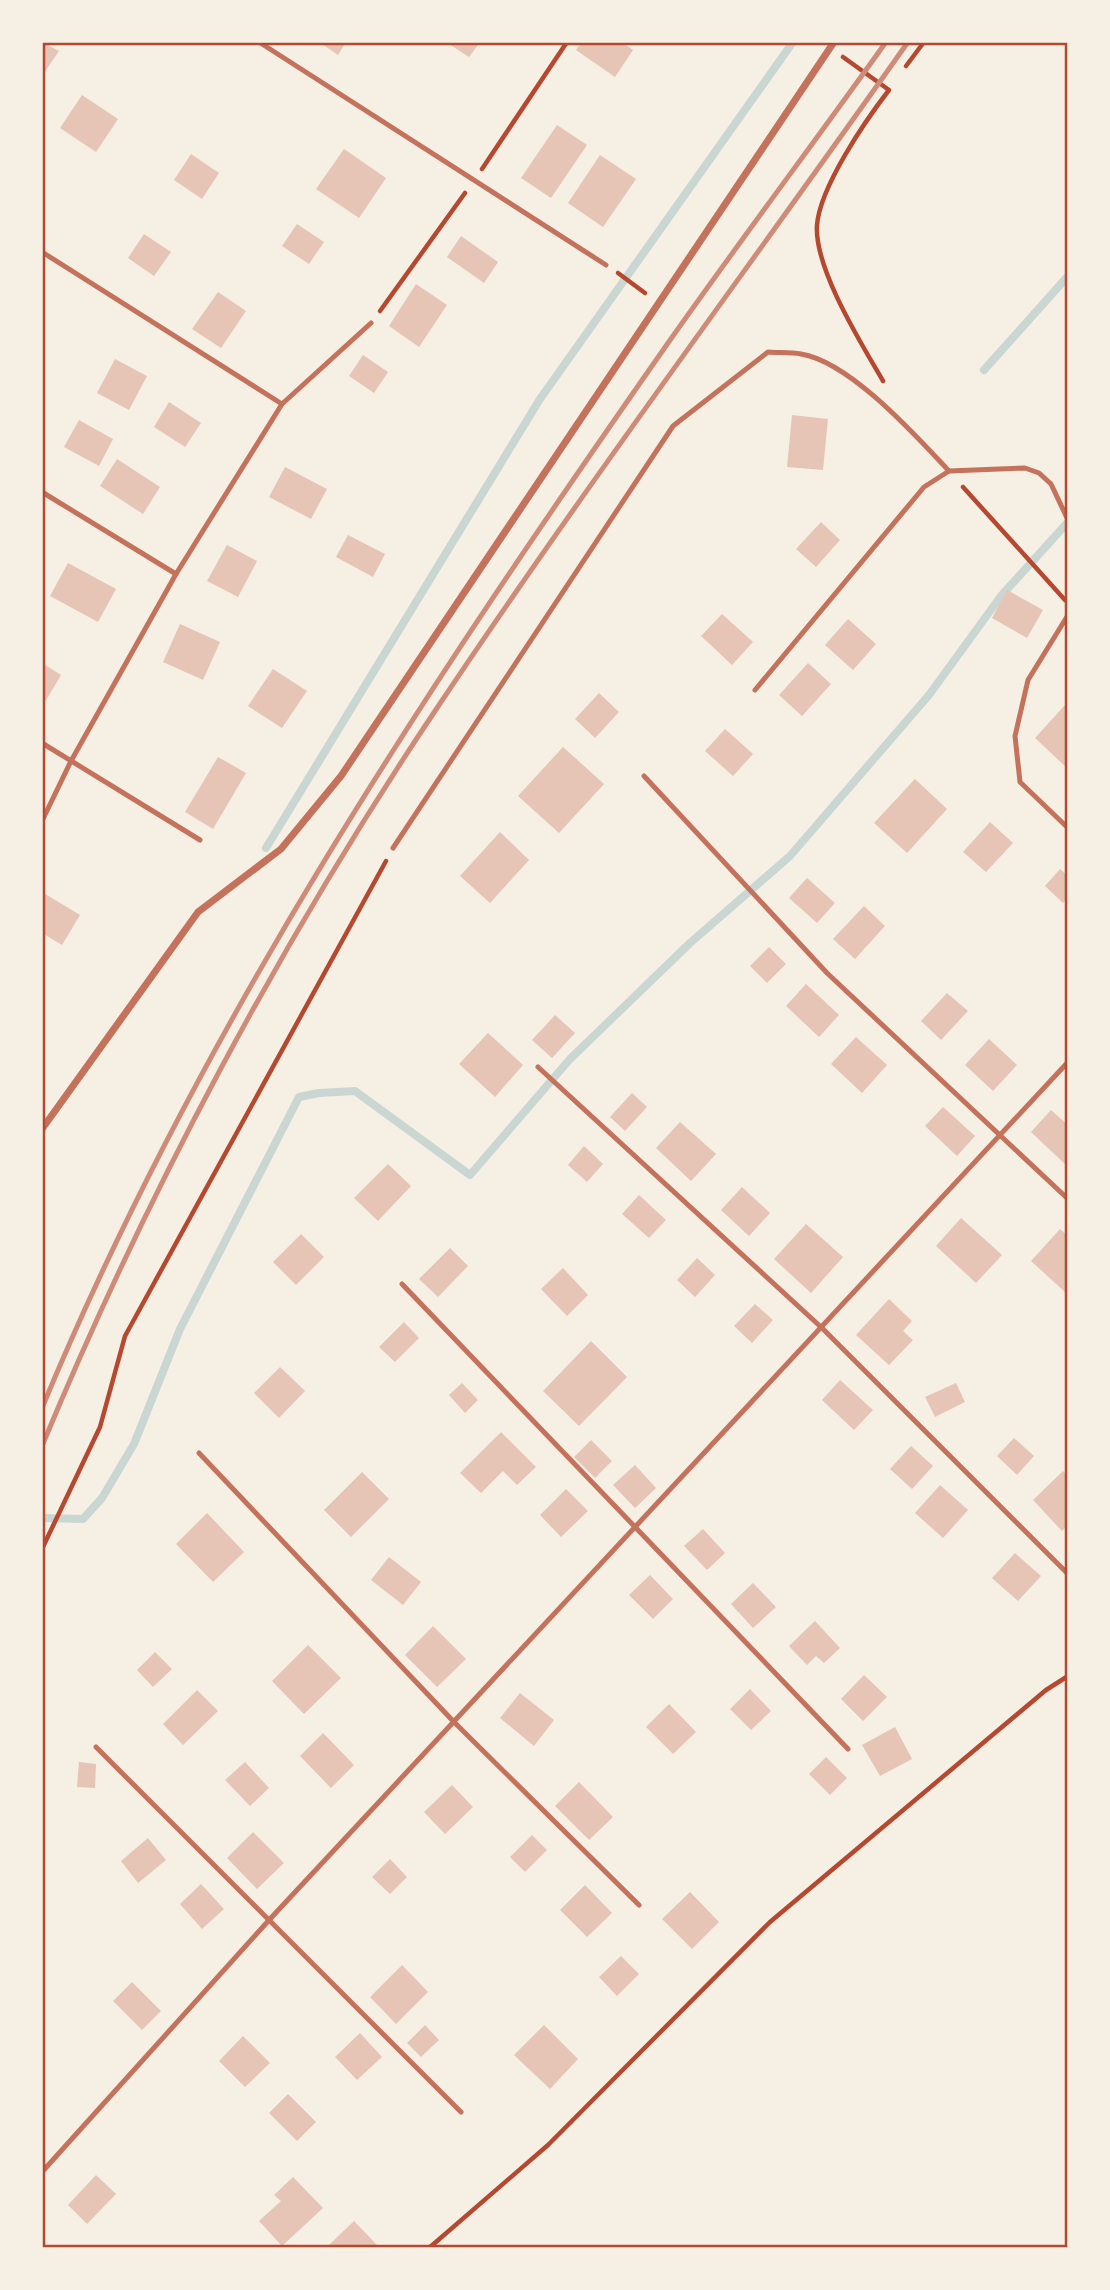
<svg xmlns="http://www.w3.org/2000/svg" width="1110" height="2290" font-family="Montserrat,sans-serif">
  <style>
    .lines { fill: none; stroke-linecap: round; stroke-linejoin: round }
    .stream { stroke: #c9d6d2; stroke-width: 8 }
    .building { fill: #e6c5b7 }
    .path { stroke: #b5482f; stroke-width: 4.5 }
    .service { stroke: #c5725c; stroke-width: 5 }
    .minor { stroke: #c5725c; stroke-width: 7 }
    .rail { stroke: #cf8b77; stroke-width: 5 }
    .neatline { fill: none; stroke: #b5482f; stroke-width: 2.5 }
  </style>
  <rect width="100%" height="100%" fill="#f6efe4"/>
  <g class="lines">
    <!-- stream -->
    <g class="stream">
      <path d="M984,370L1068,276"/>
      <path d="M266,848L540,399L793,42"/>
      <path d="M42,1518L83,1519L102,1498L134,1444L180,1329L299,1097L319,1093L355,1091L470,1175L570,1059L690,943L790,856L929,695L1001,596L1068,522"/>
    </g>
  </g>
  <!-- building -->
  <g class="building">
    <path d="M42,42L59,51L42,76Z"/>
    <path d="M319,42H346L338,55Z"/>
    <path d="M446,42H480L469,57Z"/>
    <path d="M582,42H621L633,50L615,77L576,50Z"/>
    <path d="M82,95L118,119L96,152L60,128Z"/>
    <path d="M557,125L587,145L551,198L521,178Z"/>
    <path d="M344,149L386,178L359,218L316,189Z"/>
    <path d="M191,154L219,173L202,199L174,180Z"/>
    <path d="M600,155L636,179L603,227L568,203Z"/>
    <path d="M297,224L324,242L309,264L282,246Z"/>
    <path d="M144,234L171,252L154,276L128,258Z"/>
    <path d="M461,236L498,262L484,283L447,257Z"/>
    <path d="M416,284L447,305L419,347L389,326Z"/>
    <path d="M218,292L246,311L221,348L192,329Z"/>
    <path d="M363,355L388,372L374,393L349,376Z"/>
    <path d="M115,359L147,376L129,410L97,393Z"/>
    <path d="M169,402L201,423L185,447L154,427Z"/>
    <path d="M792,415L828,419L823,470L787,467Z"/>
    <path d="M79,420L113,439L99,466L64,447Z"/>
    <path d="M117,459L160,487L143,514L100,486Z"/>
    <path d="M285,467L327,489L311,519L269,497Z"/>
    <path d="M821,522L840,540L816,567L796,549Z"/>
    <path d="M348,535L385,554L373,577L336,557Z"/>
    <path d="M227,545L257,561L238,597L207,581Z"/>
    <path d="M68,563L116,589L98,622L50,596Z"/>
    <path d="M1007,590L1043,610L1027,638L992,618Z"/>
    <path d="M722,614L753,642L732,665L701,636Z"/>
    <path d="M848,619L876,644L853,670L825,645Z"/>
    <path d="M180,624L220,642L203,680L163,662Z"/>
    <path d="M42,663L61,675L45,702L42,700Z"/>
    <path d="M808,663L831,684L802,716L779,695Z"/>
    <path d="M273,669L307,691L282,728L248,706Z"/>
    <path d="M599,693L619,712L595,738L575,719Z"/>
    <path d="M1065,705L1068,708V769L1035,738Z"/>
    <path d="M725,729L753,754L733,776L705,751Z"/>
    <path d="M563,747L604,784L559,833L518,796Z"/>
    <path d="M218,757L246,773L213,829L185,812Z"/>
    <path d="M915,779L947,809L907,853L874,823Z"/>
    <path d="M990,822L1013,843L986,872L963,852Z"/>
    <path d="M500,832L529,860L490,903L460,876Z"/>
    <path d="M1060,869L1068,876V898L1063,903L1045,886Z"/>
    <path d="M807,878L835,903L817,923L789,898Z"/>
    <path d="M42,892L80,915L62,945L42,933Z"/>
    <path d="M864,906L885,926L855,959L833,939Z"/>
    <path d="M769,947L786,964L767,983L750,966Z"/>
    <path d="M806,984L839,1015L819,1037L786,1006Z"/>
    <path d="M947,993L968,1011L941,1040L921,1021Z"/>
    <path d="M555,1015L575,1033L552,1058L532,1040Z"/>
    <path d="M488,1033L523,1065L495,1097L459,1064Z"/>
    <path d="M856,1037L887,1065L862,1093L831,1064Z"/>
    <path d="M989,1039L1017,1065L993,1091L965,1065Z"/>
    <path d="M632,1093L647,1107L625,1131L610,1117Z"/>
    <path d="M943,1107L975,1136L957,1156L925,1126Z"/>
    <path d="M1051,1110L1068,1125V1167L1031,1132Z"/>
    <path d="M680,1122L716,1154L691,1181L656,1148Z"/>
    <path d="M584,1146L603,1164L587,1182L568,1165Z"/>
    <path d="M388,1164L411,1186L378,1221L354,1198Z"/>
    <path d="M742,1187L770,1213L749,1236L721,1210Z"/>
    <path d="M639,1195L666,1220L649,1238L622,1214Z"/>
    <path d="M961,1218L1002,1255L976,1283L936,1246Z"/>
    <path d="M806,1224L843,1257L811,1293L774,1259Z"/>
    <path d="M1060,1229L1068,1236L1066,1293L1031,1261Z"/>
    <path d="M301,1234L324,1257L296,1285L273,1262Z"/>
    <path d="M450,1248L468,1266L438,1297L419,1279Z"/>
    <path d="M697,1258L715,1275L695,1297L677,1280Z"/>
    <path d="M563,1268L588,1295L567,1316L541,1289Z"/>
    <path d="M889,1299L912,1321L903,1331L913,1340L889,1365L856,1335Z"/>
    <path d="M755,1304L773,1320L752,1343L734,1326Z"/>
    <path d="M404,1322L419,1338L395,1362L379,1347Z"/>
    <path d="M591,1341L627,1377L579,1426L543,1391Z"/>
    <path d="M280,1367L305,1391L279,1418L254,1393Z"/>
    <path d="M840,1380L873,1410L854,1430L822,1400Z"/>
    <path d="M462,1383L478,1400L465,1413L449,1395Z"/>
    <path d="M956,1383L965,1402L935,1417L925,1397Z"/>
    <path d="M501,1432L536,1467L517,1485L503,1471L481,1493L460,1473Z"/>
    <path d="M1014,1438L1034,1456L1017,1475L997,1456Z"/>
    <path d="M591,1440L612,1461L595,1478L574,1457Z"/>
    <path d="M911,1446L933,1466L912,1489L890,1469Z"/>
    <path d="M635,1465L656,1488L635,1508L613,1485Z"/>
    <path d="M1063,1471L1068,1476V1525L1062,1531L1033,1500Z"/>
    <path d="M362,1472L389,1499L351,1537L324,1510Z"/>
    <path d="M940,1485L968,1510L943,1538L915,1513Z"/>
    <path d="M566,1489L588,1511L561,1537L540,1515Z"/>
    <path d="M207,1513L244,1552L213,1582L176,1544Z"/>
    <path d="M703,1529L725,1553L707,1570L684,1546Z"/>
    <path d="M1015,1553L1041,1576L1018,1601L992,1578Z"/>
    <path d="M389,1557L421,1582L403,1605L371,1580Z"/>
    <path d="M650,1575L673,1599L653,1619L629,1595Z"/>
    <path d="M753,1583L776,1607L753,1628L731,1604Z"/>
    <path d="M815,1621L840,1648L824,1663L816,1656L807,1665L789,1646Z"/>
    <path d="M433,1626L466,1659L437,1687L405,1655Z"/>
    <path d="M308,1645L341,1678L304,1714L272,1681Z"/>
    <path d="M155,1652L172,1669L153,1687L137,1670Z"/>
    <path d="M864,1675L887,1697L863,1721L841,1699Z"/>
    <path d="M750,1689L771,1711L751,1730L730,1709Z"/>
    <path d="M197,1690L218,1711L183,1745L163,1724Z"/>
    <path d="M520,1693L554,1720L534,1746L500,1718Z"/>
    <path d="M669,1704L696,1732L673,1754L646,1727Z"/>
    <path d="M895,1727L912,1759L880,1776L862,1745Z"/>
    <path d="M323,1733L354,1765L331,1788L300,1756Z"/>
    <path d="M826,1757L847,1778L830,1795L809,1774Z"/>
    <path d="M79,1762L96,1764L95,1788L77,1787Z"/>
    <path d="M245,1762L269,1788L250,1806L225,1780Z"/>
    <path d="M579,1782L613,1817L589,1840L555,1806Z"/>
    <path d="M452,1785L473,1807L445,1834L424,1812Z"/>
    <path d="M253,1832L284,1863L257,1889L227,1858Z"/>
    <path d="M532,1835L547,1850L525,1872L510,1857Z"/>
    <path d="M148,1838L166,1860L138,1883L121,1861Z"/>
    <path d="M390,1859L407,1877L390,1894L372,1877Z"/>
    <path d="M201,1884L224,1909L202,1929L180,1904Z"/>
    <path d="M585,1885L612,1913L587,1937L560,1910Z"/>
    <path d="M690,1892L719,1922L692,1949L662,1919Z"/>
    <path d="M621,1956L639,1974L617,1996L599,1977Z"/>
    <path d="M402,1965L428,1992L396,2024L370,1997Z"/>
    <path d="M132,1982L161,2011L142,2030L113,2001Z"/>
    <path d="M425,2025L439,2040L421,2057L407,2043Z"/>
    <path d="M544,2025L578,2059L550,2089L514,2055Z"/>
    <path d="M360,2033L382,2057L357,2080L335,2057Z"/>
    <path d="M243,2036L270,2063L245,2087L219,2061Z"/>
    <path d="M288,2094L316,2122L297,2141L269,2113Z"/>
    <path d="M96,2175L116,2194L87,2224L68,2205Z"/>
    <path d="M293,2177L323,2208L282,2246L259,2221L281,2201L274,2195Z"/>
    <path d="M354,2221L377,2245L373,2248H332L329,2245Z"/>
  </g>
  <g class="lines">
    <!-- path -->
    <g class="path">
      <path d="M843,57L889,90C865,121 820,187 817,225C814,268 861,343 883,381"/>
      <path d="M906,66L924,42"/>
      <path d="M482,169L567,42"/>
      <path d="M618,273L645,293"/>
      <path d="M380,311L465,193"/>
      <path d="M963,487L1065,600"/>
      <path d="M42,1549L100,1427L125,1336L386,861"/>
      <path d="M429,2248L548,2145L770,1922L1046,1690L1068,1676"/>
    </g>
    <!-- service -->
    <g class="service">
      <path d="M259,42L606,265"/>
      <path d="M42,252L282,404"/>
      <path d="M42,492L176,574"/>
      <path d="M1068,615L1028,680L1015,736L1020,782L1068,828"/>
      <path d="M755,690L924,487L949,471L1025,468L1039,473L1051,484L1068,520"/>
      <path d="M42,743L200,840"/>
      <path d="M644,776L827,973L1068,1199"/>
      <path d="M42,821L71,761L176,574L282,404L371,323"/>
      <path d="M393,848L673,426L768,352C779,353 790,352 801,354C850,362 915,435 949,471"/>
      <path d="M538,1067L822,1328L1068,1574"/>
      <path d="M402,1284L848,1749"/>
      <path d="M199,1453L454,1722L639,1905"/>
      <path d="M96,1747L461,2112"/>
      <path d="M42,2172L270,1919L1068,1062"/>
    </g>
    <!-- minor -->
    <path class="minor" d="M42,1129L198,912L281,849L341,776L834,42"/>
    <!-- rail -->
    <g class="rail">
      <path d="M42,1408C201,1024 431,682 668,343C739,242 814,143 886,42"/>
      <path d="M42,1446C147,1193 281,941 433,714C585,486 750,266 908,42"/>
    </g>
  </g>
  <!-- border -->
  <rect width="1110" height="2290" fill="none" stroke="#f6efe4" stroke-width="88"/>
  <rect x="44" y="44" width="1022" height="2202" class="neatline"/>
</svg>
